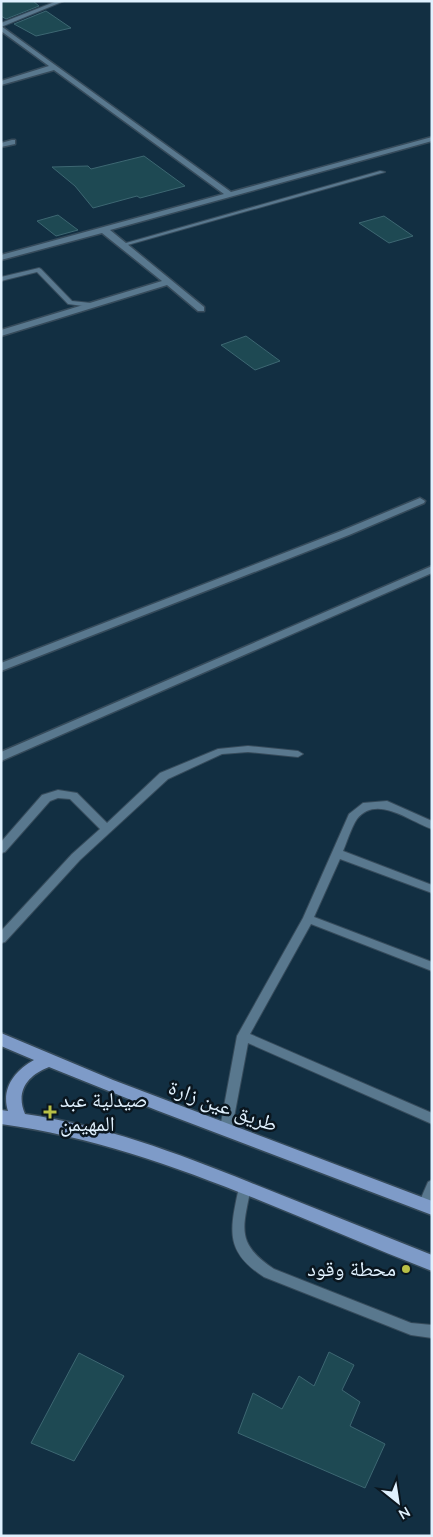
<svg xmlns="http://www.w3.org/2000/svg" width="433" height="1537" font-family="'Nunito Sans','Noto Naskh Arabic',sans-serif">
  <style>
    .building { fill: #1e4953; stroke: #3d6772 }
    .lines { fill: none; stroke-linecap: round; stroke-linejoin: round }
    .service-casing { stroke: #364b5b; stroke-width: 2 }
    .minor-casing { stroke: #364b5b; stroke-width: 3 }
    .primary-casing { stroke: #364b5b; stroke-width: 3 }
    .service { fill: #59788e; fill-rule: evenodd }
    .minor { fill: #59788e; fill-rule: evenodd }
    .primary { fill: #7e9bc8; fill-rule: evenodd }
    .poi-dot { fill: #b9c046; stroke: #0a161f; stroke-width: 2 }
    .labels { text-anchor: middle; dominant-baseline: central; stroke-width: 5; stroke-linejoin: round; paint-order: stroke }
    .near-poi-label { font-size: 21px; fill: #e0f1fe; stroke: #0a161f; text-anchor: start }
    .near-street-label { font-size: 21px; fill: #e0f1fe; stroke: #0a161f }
  </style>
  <rect width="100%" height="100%" fill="#122f42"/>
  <!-- building -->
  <g class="building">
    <path d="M1,1H33L39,6L6,19L1,16Z"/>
    <path d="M46,11L71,28L36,36L14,24Z"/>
    <path d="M144,156L185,186L140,198L137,196L93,208L75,186L52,167L88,166L91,169Z"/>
    <path d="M58,215L78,230L56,236L37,221Z"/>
    <path d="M384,216L413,236L389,243L359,223Z"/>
    <path d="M246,336L280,361L255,370L221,345Z"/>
    <path d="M329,1352L354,1365L342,1390L360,1402L350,1426L385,1444L365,1488L238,1433L253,1393L282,1409L299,1376L314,1386Z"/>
    <path d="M79,1353L124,1376L74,1461L31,1443Z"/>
  </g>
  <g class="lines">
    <defs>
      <g id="service">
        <path d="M57,1H64L1,27V23Z"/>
        <path d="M380,171L385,172L124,246L119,245Z"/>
        <path d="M39,268L41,269L72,301L91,303L95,305L91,307L68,304L37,272L1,281V277Z"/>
        <path d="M248,746L298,751L303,754L298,757L248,752L222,754L168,779L80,860L5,942L1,943V931L72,854L100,829L70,799L58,798L50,801L5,852L1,853V842L42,795L58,790L77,793L107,823L160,773L218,749Z"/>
        <path d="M387,801L432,821V829C410,822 377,794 357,819C351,828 347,842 343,851L432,885V893L340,859L314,917L432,962V971L311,924L250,1034L432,1113V1124L248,1043L232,1128L230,1132L226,1133L222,1132L220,1128L237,1036L303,918L349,814L363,803Z"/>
        <path d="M432,1180V1202L429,1209L424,1211L419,1209L418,1205L428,1182Z"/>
        <path d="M245,1181L249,1183L251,1187C243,1228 235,1243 274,1269L411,1323L432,1325V1338L411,1335L264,1277C224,1251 230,1230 239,1187L241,1183Z"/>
      </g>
      <g id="minor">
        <path d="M1,26L231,192L432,137V141L110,230L204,307V311H198L167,285L1,336V330L162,281L102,233L1,260V255L224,194L54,70L1,85V81L49,66L1,31Z"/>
        <path d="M12,140H15V144L1,147V143Z"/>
        <path d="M420,498L425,501L424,503L349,535L1,671V663L341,531Z"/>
        <path d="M432,566V573L1,761V752Z"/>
      </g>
      <path id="primary" d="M1,1033L113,1080L432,1201V1215L156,1110L49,1067C28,1075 15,1091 25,1114C102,1125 177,1153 249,1182C310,1206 371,1231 432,1255V1271C290,1216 153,1145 1,1124V1110L8,1111C1,1089 14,1071 34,1060L1,1046Z"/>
    </defs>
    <!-- service casing -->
    <use href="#service" class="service-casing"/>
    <!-- minor casing -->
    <use href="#minor" class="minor-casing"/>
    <!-- primary casing -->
    <use href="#primary" class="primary-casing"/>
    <!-- service -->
    <use href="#service" class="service"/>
    <!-- minor -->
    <use href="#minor" class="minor"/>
    <!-- primary -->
    <use href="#primary" class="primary"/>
  </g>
  <!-- markers -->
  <g class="poi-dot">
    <path d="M47.5 1104.5h5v5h5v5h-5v5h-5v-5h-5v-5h5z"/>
    <circle cx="406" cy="1269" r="5"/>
  </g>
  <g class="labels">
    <!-- near-poi labels -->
    <g class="near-poi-label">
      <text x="60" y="1100">صيدلية عبد<tspan x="60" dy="24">المهيمن</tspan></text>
      <text x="396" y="1269" text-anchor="end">محطة وقود</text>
    </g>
    <!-- near-street labels -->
    <g class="near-street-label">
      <text transform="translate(223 1106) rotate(20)">طريق عين زارة</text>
    </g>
  </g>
  <!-- border -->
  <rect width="433" height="1537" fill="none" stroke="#e0f1fe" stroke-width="5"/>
  <!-- north arrow -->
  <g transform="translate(398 1502) rotate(150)" stroke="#0a161f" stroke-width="4" paint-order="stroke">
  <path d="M0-4L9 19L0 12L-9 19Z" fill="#e0f1fe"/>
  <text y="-8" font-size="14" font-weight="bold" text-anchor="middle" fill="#e0f1fe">N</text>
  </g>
</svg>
